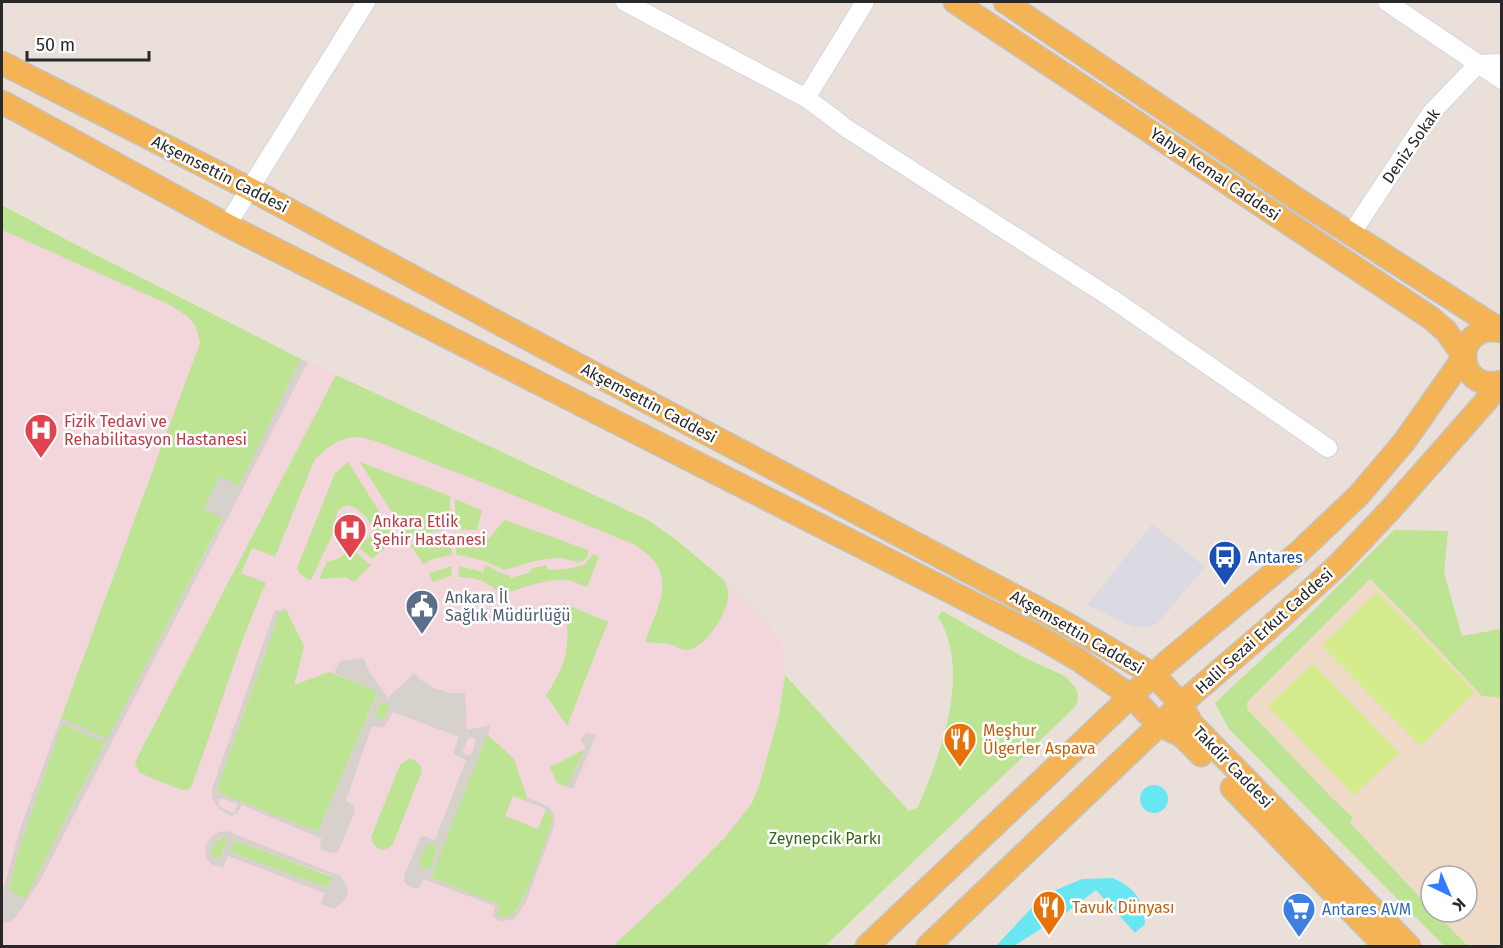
<svg xmlns="http://www.w3.org/2000/svg" width="1503" height="948" font-family="'Fira Sans',sans-serif">
  <style>
    .industrial { fill: #dbdae3 }
    .education { fill: #eedac7; fill-rule: evenodd }
    .medical { fill: #f3d5dc }
    .green { fill: #bde493 }
    .pitch { fill: #d5ec8e }
    .plaza { fill: #d7d1cc; fill-rule: evenodd }
    .water { fill: #68e6f2 }
    .lines { fill: none; stroke-linecap: round; stroke-linejoin: round }
    .minor-casing { stroke: #ced6e2; stroke-width: 20 }
    .major-casing { stroke: #c3c3c3; stroke-width: 25 }
    .minor { stroke: #fff; stroke-width: 18 }
    .major { stroke: #f4b355; stroke-width: 22 }
    .labels { text-anchor: middle; dominant-baseline: central; stroke-width: 5; stroke-linejoin: round; paint-order: stroke }
    .street-label { font-size: 16px; fill: #282828; stroke: #fff }
    .health-label { font-size: 16px; fill: #be3a42; stroke: #fff; text-anchor: start }
    .transit-label { font-size: 16px; fill: #164399; stroke: #fff; text-anchor: start }
    .service-label { font-size: 16px; fill: #4e5e75; stroke: #fff; text-anchor: start }
    .food-label { font-size: 16px; fill: #c56008; stroke: #fff; text-anchor: start }
    .park-label { font-size: 16px; fill: #366617; stroke: #fff }
    .shop-label { font-size: 16px; fill: #366cbe; stroke: #fff; text-anchor: start }
  </style>
  <rect width="100%" height="100%" fill="#ebe0d9"/>
  <!-- industrial -->
  <path class="industrial" d="M1152,524L1205,567L1159,622L1151,627H1133L1087,605Z"/>
  <!-- education -->
  <path class="education" d="M1394,530L1448,531L1444,573L1462,636L1501,629V946H1444L1229,729L1215,703L1304,620ZM1431,876H1467V912H1431Z"/>
  <!-- medical -->
  <path class="medical" d="M2,205L63,238L301,359L648,520L674,538L724,580L769,625L780,641L784,651L785,675L779,714L760,783L752,803L727,835L676,887L613,946H2Z"/>
  <!-- green -->
  <g class="green">
    <path d="M2,205L63,238L301,359L239,486L220,477L204,508L223,518L107,740L61,718L200,343C196,320 189,317 170,305L2,230Z"/>
    <path d="M336,375L648,520L674,538L724,580C727,586 729,592 728,598C726,614 705,650 686,650C681,650 678,647 673,645C665,643 654,643 645,642C659,602 680,574 635,545C562,515 488,484 414,456C397,450 370,436 352,437C337,439 324,450 314,461L275,557L252,548L241,573L266,583C236,649 217,720 191,787L186,790H181L140,773L135,763L137,758Z"/>
    <path d="M348,462L396,538L372,559L358,547L375,532C370,521 360,507 347,505L338,510L335,520V529L311,580C304,578 300,575 297,568L335,473Z"/>
    <path d="M360,462L450,496V529L430,532L409,540Z"/>
    <path d="M455,499L482,510L477,530L455,529Z"/>
    <path d="M505,520L588,550V556C579,568 573,559 561,558C543,557 520,566 503,570C488,561 473,557 456,555L457,533L489,538Z"/>
    <path d="M1394,530L1448,531L1444,573L1462,636L1501,629V699L1496,697L1482,696L1408,617L1370,579L1247,702V709L1328,794L1353,818L1350,823L1431,909V912H1434L1468,946H1444L1229,729L1215,703L1304,620Z"/>
    <path d="M429,538L432,544L450,541L452,555L433,559L423,564L411,545Z"/>
    <path d="M351,548L371,565L354,582L345,577L321,579L320,577L327,561C337,561 344,555 351,548Z"/>
    <path d="M593,554L599,557L587,587C579,584 572,580 564,580C543,579 521,589 502,594C486,582 478,577 458,577L459,566L483,572L485,565C494,568 500,574 510,576V578L531,572L530,569L546,565L548,570L567,569L584,565Z"/>
    <path d="M452,566L451,576L433,582L429,573Z"/>
    <path d="M563,603L608,622L567,726L546,695C568,664 572,640 563,603Z"/>
    <path d="M286,609L304,647L294,685L329,672L378,691L318,832L221,794L217,789L280,611Z"/>
    <path d="M942,611L1025,658L1065,676L1076,688L1078,696L1077,703L1074,708L825,946H613L676,887L727,835L752,803L760,783L779,714L785,675L909,811L918,807C941,754 972,670 938,617Z"/>
    <path d="M381,701L390,705L384,720L375,717Z"/>
    <path d="M62,723L105,743L25,899L8,891L18,852Z"/>
    <path d="M487,734L514,759L527,797L526,801L513,796L505,816L538,829L546,809L553,819L552,825C545,842 525,905 514,913C509,918 503,918 496,916L500,906L431,877Z"/>
    <path d="M585,749L567,787L557,783L550,767Z"/>
    <path d="M408,759C415,759 421,764 422,771L393,844L389,848L381,850L374,845L371,837L400,765Z"/>
    <path d="M226,837L229,838L219,860C203,854 214,839 226,837Z"/>
    <path d="M234,840L332,877L328,888L229,852Z"/>
    <path d="M429,844H433L437,848L431,867L428,870L420,867L419,862L426,845Z"/>
  </g>
  <!-- pitch -->
  <g class="pitch">
    <path d="M1377,592L1475,692L1421,746L1322,646Z"/>
    <path d="M1313,664L1399,753L1354,795L1268,706Z"/>
  </g>
  <!-- plaza -->
  <g class="plaza">
    <path d="M301,359L308,362L40,881L15,918L7,923L3,922L2,920V902L4,887L21,826L60,721L61,718L64,719L107,739L223,519L204,509L220,476L239,486ZM62,723L105,743L25,899L9,890L18,852Z"/>
    <path d="M275,610L280,611L217,789L221,794L318,832L378,692L334,673L340,661L363,658L370,673L388,698L414,673L421,680L434,688L449,693H465L467,730L491,725L431,877L500,905L497,916L502,918L512,915L517,911L524,898L552,825L553,819L551,815L546,809L526,801L527,797L549,807L554,814L555,823L526,902L516,917L512,920L501,921L496,919L493,916L495,906L423,879L419,888L416,889L408,886L404,882V876L420,838L424,836L435,840L466,760L454,754L453,752L459,737L393,712L384,727L381,728L372,726L346,800L354,806L355,811L338,852L329,853L322,850L319,846L322,839L242,805L237,813L232,816L220,810L215,803L212,797V789ZM381,701L390,705L384,720L375,716ZM469,737L475,739L476,742L471,755H469L463,753V750ZM221,798L238,804L234,813L225,810L220,806L218,802ZM429,844H433L437,849L431,867L428,870L421,867L419,862L426,845Z"/>
    <path d="M588,733L596,735L573,789L567,787L585,749V746L580,740L583,736Z"/>
    <path d="M227,831L340,876L348,888L347,895L343,902L334,909L321,904L325,893L228,856L223,868L211,864L206,857L205,846L212,836L219,832ZM226,837L228,838L220,860L215,859L212,855L211,851L214,844L219,838ZM234,840L332,876L328,888L230,852Z"/>
  </g>
  <!-- water -->
  <g class="water">
    <circle cx="1154" cy="799" r="14"/>
    <path d="M1113,878C1135,888 1143,899 1145,924L1135,933L1096,890L1067,912L1014,946H996L1038,901L1056,890L1082,879Z"/>
  </g>
  <g class="lines">
    <defs>
      <g id="minor">
        <path d="M625,2L806,98L832,117L846,128L1111,298L1328,448"/>
        <path d="M1387,2L1502,80"/>
        <path d="M806,98L865,2"/>
        <path d="M227,225L366,2"/>
        <path d="M1351,234L1431,113L1478,64L1502,63"/>
      </g>
      <g id="major">
        <path d="M955,2L1431,318L1446,331L1464,357"/>
        <path d="M1005,2L1303,203L1502,331"/>
        <path d="M2,63L250,189L506,327L1058,619L1154,675L1181,704L1192,724L1409,946"/>
        <path d="M2,102L227,225L1034,634L1079,660L1132,697L1159,725L1181,735L1201,755"/>
        <path d="M1502,331C1451,321 1454,394 1502,382"/>
        <path d="M1232,788L1385,946"/>
        <path d="M867,946L1167,662L1299,552L1359,495L1404,442L1464,357"/>
        <path d="M928,946L1181,704L1268,629L1338,565L1390,510L1502,383"/>
      </g>
    </defs>
    <!-- minor casing -->
    <use href="#minor" class="minor-casing"/>
    <!-- major casing -->
    <use href="#major" class="major-casing"/>
    <!-- minor -->
    <use href="#minor" class="minor"/>
    <!-- major -->
    <use href="#major" class="major"/>
  </g>
  <!-- icons -->
  <defs>
    <symbol id="hospital-pin" viewBox="-11 -11 22 30"><path d="M0 17L-7.5 6A9.5 9.5 0 1 1 7.5 6Z" fill="#e0444e" stroke="#fff"/><path d="M-5-5h3v3.5h4V-5h3V5h-3V1.5h-4V5h-3Z" fill="#fff"/></symbol>
    <symbol id="bus-pin" viewBox="-11 -11 22 30"><path d="M0 17L-7.5 6A9.5 9.5 0 1 1 7.5 6Z" fill="#1a4fb4" stroke="#fff"/><path d="M-5-6H5V4H4V6H2V4H-2V6H-4V4H-5ZM-3.5-4V0h7V-4ZM-3.5 1.2v1.5H-2V1.2ZM2 1.2v1.5H3.5V1.2Z" fill="#fff"/></symbol>
    <symbol id="civic-pin" viewBox="-11 -11 22 30"><path d="M0 17L-7.5 6A9.5 9.5 0 1 1 7.5 6Z" fill="#5c6f8a" stroke="#fff"/><path d="M-.6-6.5H3V-4.5H.6V-3L4-1V1h2V6H-6V1h2V-1L-.6-3ZM-1.2 2.5V6h2.4V2.5Z" fill="#fff"/></symbol>
    <symbol id="restaurant-pin" viewBox="-11 -11 22 30"><path d="M0 17L-7.5 6A9.5 9.5 0 1 1 7.5 6Z" fill="#e8710a" stroke="#fff"/><path d="M-5-6h1v4h1v-4h1v4h1v-4h1v5L-1.5 .5V6h-2V.5L-5-1ZM5-6V6H3V1.5H1.5Q1.5-4 5-6Z" fill="#fff"/></symbol>
    <symbol id="supermarket-pin" viewBox="-11 -11 22 30"><path d="M0 17L-7.5 6A9.5 9.5 0 1 1 7.5 6Z" fill="#3f7fe0" stroke="#fff"/><path d="M-6-5.5h2.5l.6 2H6L4.5 2H-2.5L-4.4-4H-6ZM-1.5 3.2a1.3 1.3 0 1 0 .1 0ZM3 3.2a1.3 1.3 0 1 0 .1 0Z" fill="#fff"/></symbol>
  </defs>
  <g fill-rule="evenodd">
    <use href="#hospital-pin" x="22" y="411" width="38" height="52"/>
    <use href="#hospital-pin" x="331" y="511" width="38" height="52"/>
    <use href="#bus-pin" x="1206" y="538" width="38" height="52"/>
    <use href="#civic-pin" x="403" y="587" width="38" height="52"/>
    <use href="#restaurant-pin" x="941" y="720" width="38" height="52"/>
    <use href="#restaurant-pin" x="1030" y="888" width="38" height="52"/>
    <use href="#supermarket-pin" x="1280" y="890" width="38" height="52"/>
  </g>
  <g class="labels">
    <!-- street labels -->
    <g class="street-label">
      <text transform="translate(1411 146) rotate(-55)">Deniz Sokak</text>
      <text transform="translate(220 174) rotate(27)">Akşemsettin Caddesi</text>
      <text transform="translate(1215 174) rotate(34)">Yahya Kemal Caddesi</text>
      <text transform="translate(649 403) rotate(28)">Akşemsettin Caddesi</text>
      <text transform="translate(1264 631) rotate(-42)">Halil Sezai Erkut Caddesi</text>
      <text transform="translate(1077 632) rotate(30)">Akşemsettin Caddesi</text>
      <text transform="translate(1233 767) rotate(46)">Takdir Caddesi</text>
    </g>
    <!-- health labels -->
    <g class="health-label">
      <text x="64" y="421">Fizik Tedavi ve<tspan x="64" dy="18">Rehabilitasyon Hastanesi</tspan></text>
      <text x="373" y="521">Ankara Etlik<tspan x="373" dy="18">Şehir Hastanesi</tspan></text>
    </g>
    <!-- transit labels -->
    <g class="transit-label">
      <text x="1248" y="557">Antares</text>
    </g>
    <!-- service labels -->
    <g class="service-label">
      <text x="445" y="597">Ankara İl<tspan x="445" dy="18">Sağlık Müdürlüğü</tspan></text>
    </g>
    <!-- food labels -->
    <g class="food-label">
      <text x="983" y="730">Meşhur<tspan x="983" dy="18">Ülgerler Aspava</tspan></text>
      <text x="1072" y="907">Tavuk Dünyası</text>
    </g>
    <!-- park labels -->
    <g class="park-label">
      <text x="825" y="838">Zeynepcik Parkı</text>
    </g>
    <!-- shop labels -->
    <g class="shop-label">
      <text x="1322" y="909">Antares AVM</text>
    </g>
  </g>
  <!-- border -->
  <rect width="1503" height="948" fill="none" stroke="#282828" stroke-width="6"/>
  <!-- north arrow -->
  <g transform="translate(1449 894) rotate(136)"><circle r="28" fill="#ffffff" stroke="#a9a9a9" stroke-width="1.5"/>
  <path d="M0-4.5L10 22L0 15L-10 22Z" fill="#327dff"/>
  <text y="-9" font-size="16" font-weight="bold" text-anchor="middle" fill="#282828">K</text>
  </g>
  <!-- scale -->
  <path d="M27 51v9h122v-9" fill="none" stroke="#282828" stroke-width="3"/>
  <text x="36" y="51" font-size="18" fill="#282828" stroke="#ffffff" stroke-width="4.5" paint-order="stroke">50 m</text>
</svg>
